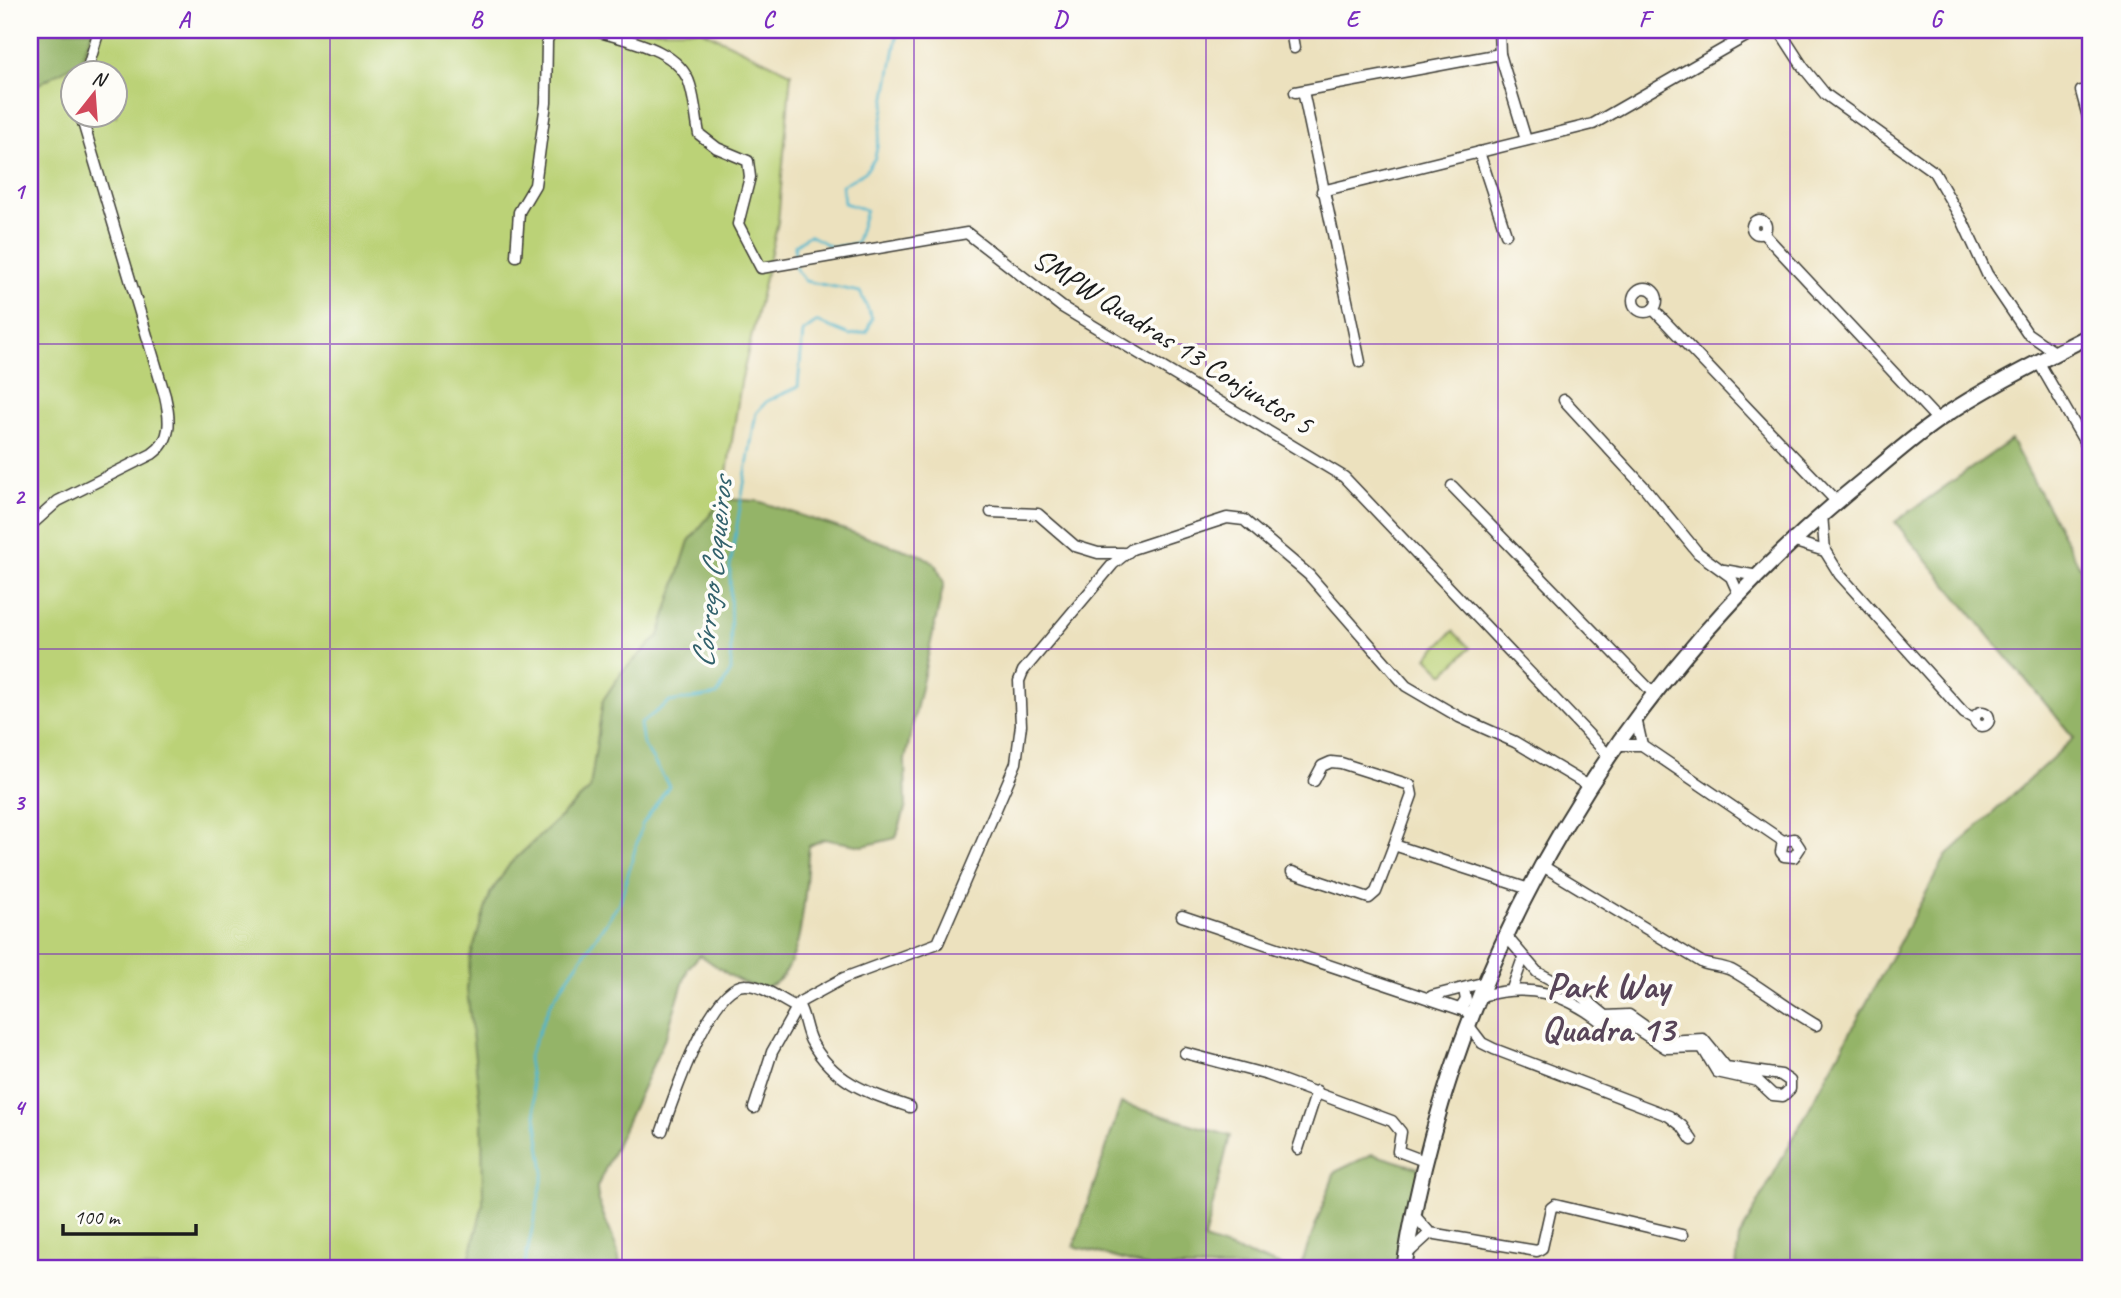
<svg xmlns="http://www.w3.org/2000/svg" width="2121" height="1298" font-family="Caveat,sans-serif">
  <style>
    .green { fill: #bbd277; stroke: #6c774a; stroke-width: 2; fill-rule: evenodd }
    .forest { fill: #94b468; stroke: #586842; stroke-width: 2 }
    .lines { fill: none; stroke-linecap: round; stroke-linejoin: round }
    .stream { stroke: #4eb6cd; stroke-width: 2.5 }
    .street-casing { stroke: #3b3a34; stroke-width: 13 }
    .secondary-casing { stroke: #3b3a34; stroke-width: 18 }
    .street { stroke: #fff; stroke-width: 10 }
    .secondary { stroke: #fff; stroke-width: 14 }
    .grid { fill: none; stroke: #7b2cbf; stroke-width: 2; stroke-opacity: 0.55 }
    .labels { text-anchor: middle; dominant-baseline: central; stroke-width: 7; stroke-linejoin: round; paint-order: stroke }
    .street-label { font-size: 30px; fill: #1c1c1c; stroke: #fdfcf7 }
    .water-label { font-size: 32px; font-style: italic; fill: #32616c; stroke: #fdfcf7 }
    .district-label { font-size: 37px; font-weight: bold; fill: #584559; stroke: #fdfcf7 }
    .neatline { fill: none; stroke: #7b2cbf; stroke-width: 2.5 }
    .grid-label { font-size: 23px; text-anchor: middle; font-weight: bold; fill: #7b2cbf }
  </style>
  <rect width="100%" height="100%" fill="#fdfcf7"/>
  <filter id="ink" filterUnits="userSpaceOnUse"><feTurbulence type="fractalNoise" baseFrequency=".0143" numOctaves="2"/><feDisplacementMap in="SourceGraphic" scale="14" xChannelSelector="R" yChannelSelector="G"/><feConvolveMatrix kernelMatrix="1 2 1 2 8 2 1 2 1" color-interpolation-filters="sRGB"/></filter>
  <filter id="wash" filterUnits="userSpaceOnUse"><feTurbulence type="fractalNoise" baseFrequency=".00686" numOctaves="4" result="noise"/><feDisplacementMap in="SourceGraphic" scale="28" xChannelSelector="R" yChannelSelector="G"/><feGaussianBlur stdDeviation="1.57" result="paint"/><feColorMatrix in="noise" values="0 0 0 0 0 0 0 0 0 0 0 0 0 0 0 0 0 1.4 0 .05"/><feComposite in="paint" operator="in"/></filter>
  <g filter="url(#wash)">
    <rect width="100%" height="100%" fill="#ece1be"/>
    <!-- green -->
    <g class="green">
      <path d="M93,30H701L791,73L778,222L741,382L723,499L689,541L659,636L622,672L603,700L590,789L510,864L490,894L483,1205L467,1268H30V89L81,60ZM74,74H116V116H74Z"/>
      <path d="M1453,631L1470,648L1444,674L1427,657Z"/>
    </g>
    <!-- forest -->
    <g class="forest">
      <path d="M30,30H93L81,60L30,89Z"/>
      <path d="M2011,440L2091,587V1268H1736L1739,1238L1946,856L2074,738L1895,522Z"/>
      <path d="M723,499L758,501L923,556L936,565L944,583L905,760L906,806L896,838L863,846L824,839L809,846C805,878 806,984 763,987C742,988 717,966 700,955L688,968L666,1036L597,1187C598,1216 619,1238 620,1268H467L483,1205L482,1119L467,990L470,958L490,894L510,864L590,789L603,700L622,672L659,636L689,541Z"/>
      <path d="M1121,1103L1230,1136L1204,1240L1288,1268H1151L1074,1246Z"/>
      <path d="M1372,1154L1425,1170L1407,1268H1300L1335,1172Z"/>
    </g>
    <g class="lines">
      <!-- stream -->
      <g class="stream">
        <path d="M30,41L36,38L33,30"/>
        <path d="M794,260L795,245L809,235L832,247L856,244L866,210L844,203L842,185L865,172L875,158L898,30"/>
        <path d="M524,1268L544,1172L528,1058L550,1004L620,902L642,825L669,786L643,744L640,724L669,702L717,695L731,671L730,567L756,413L767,401L798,387L803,332L817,322L850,335L867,332L872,318L860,292L805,281L794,266"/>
      </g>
    </g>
  </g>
  <g filter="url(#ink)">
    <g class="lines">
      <defs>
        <g id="street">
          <path d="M593,30C625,40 679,48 690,85C695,101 696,118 699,134L717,148L748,161L750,177L738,224L761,268L967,233L1062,307L1344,477L1609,756"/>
          <path d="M1291,30L1294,48"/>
          <path d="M1499,30L1500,54L1526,140"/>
          <path d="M1779,30L1803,67L1825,94L1934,172L1963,222L1987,274L2027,333L2056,353"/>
          <path d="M86,74L99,30"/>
          <path d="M1303,91L1360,362"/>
          <path d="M2081,91L2091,128"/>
          <path d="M1295,92L1500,54"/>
          <path d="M1479,152L1506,234"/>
          <path d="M1322,191L1593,124L1748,35L1767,30"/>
          <circle cx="1759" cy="227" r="7"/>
          <path d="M1763,233L1938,420"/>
          <path d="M516,256L519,212L535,185L546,103L547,40L553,30"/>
          <circle cx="1645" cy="300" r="12"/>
          <path d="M1653,309L1836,501"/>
          <path d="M2039,363L2091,453"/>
          <path d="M1564,400L1644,487L1698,553L1731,577L1739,595"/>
          <path d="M1452,486L1654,694"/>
          <path d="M991,512L1038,514L1075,546L1098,553H1123"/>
          <path d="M1822,514L1825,551L1840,575L1964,713L1975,719"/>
          <path d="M30,526L58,501L152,454C173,440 170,418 165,396L81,116"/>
          <path d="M1792,541L1825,551"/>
          <path d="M1724,570L1758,576"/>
          <circle cx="1982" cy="719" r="7"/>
          <path d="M1636,718L1642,745"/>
          <path d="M1616,745H1642L1783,841L1794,839L1800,848L1794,857L1784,856L1781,852L1783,841"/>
          <path d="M1314,781L1322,766L1331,762L1341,763L1410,785L1412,795L1394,845"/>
          <path d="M1541,865L1703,963C1712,966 1722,966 1731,970C1760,986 1786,1008 1816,1025"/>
          <path d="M1292,872L1369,898L1376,892L1394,845L1529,889"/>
          <path d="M1182,916L1474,1014"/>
          <path d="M1512,989L1523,958"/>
          <path d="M1432,996L1486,982"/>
          <path d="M1481,996C1530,983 1565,993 1604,1024H1629L1666,1048L1702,1047L1717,1072L1758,1081L1773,1095L1783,1096L1790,1089V1081L1781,1075L1726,1067L1703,1039L1666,1041L1629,1015L1606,1016L1583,997L1537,972L1506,936"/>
          <path d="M798,1004C805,1016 805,1029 811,1041C833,1082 868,1093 910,1107"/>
          <path d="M1460,1009L1466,1000L1464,989"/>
          <path d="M1469,1026L1482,1043L1494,1049L1669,1116L1682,1126L1692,1140"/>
          <path d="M1185,1053L1268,1075L1392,1121L1401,1132L1398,1151L1427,1162"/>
          <path d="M754,1108L772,1052L800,1002L844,978L938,943L1016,763L1021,725L1019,681L1023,671L1113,564L1132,549L1227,518L1244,520L1309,575L1406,686L1459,717L1515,742L1589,786"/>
          <path d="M662,1131C672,1102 711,983 746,985C763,985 781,1000 796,1007"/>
          <path d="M1298,1149L1317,1091"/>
          <path d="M1414,1215L1430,1233L1537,1251L1542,1248L1551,1208L1555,1205L1682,1235"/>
          <path d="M1407,1254L1430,1233"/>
        </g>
        <path id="secondary" d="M1404,1268C1452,957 1626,669 1872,473C1893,455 1915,436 1938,420C1985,388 2040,361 2091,335"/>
      </defs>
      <!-- street casing -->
      <use href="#street" class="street-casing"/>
      <!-- secondary casing -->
      <use href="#secondary" class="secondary-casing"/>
      <!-- street -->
      <use href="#street" class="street"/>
      <!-- secondary -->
      <use href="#secondary" class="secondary"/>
    </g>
  </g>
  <!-- grid -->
  <path class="grid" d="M330,30V1268M622,30V1268M914,30V1268M1206,30V1268M1498,30V1268M1790,30V1268M30,344H2091M30,649H2091M30,954H2091"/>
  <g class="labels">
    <!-- street labels -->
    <g class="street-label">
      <text transform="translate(1173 341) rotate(32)">SMPW Quadras 13 Conjuntos 5</text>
    </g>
    <!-- water labels -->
    <g class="water-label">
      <text transform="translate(712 573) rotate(-84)">Córrego Coqueiros</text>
    </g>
    <!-- district labels -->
    <g class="district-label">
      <text x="1608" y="985">Park Way<tspan x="1608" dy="43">Quadra 13</tspan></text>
    </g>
  </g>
  <!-- margin -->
  <rect width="2121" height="1298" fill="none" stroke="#fdfcf7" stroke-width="77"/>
  <!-- north arrow -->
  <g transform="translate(94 94) rotate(17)"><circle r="33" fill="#fdfcf7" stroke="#a3a29f" stroke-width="2"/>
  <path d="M0-5L12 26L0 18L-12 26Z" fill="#d1495b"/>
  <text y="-10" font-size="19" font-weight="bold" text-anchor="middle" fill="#1c1c1c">N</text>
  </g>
  <!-- scale -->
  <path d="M63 1224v10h133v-10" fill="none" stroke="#1c1c1c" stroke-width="3.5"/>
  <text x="74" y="1224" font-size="21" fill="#1c1c1c" stroke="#fdfcf7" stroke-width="5" paint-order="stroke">100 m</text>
  <rect x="38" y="38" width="2044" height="1222" class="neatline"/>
  <g class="grid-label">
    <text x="184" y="27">A</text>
    <text x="476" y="27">B</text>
    <text x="768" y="27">C</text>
    <text x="1060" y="27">D</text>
    <text x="1352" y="27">E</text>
    <text x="1644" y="27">F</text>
    <text x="1936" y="27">G</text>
    <text x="19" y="199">1</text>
    <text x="19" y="504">2</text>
    <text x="19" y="810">3</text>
    <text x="19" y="1115">4</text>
  </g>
</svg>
